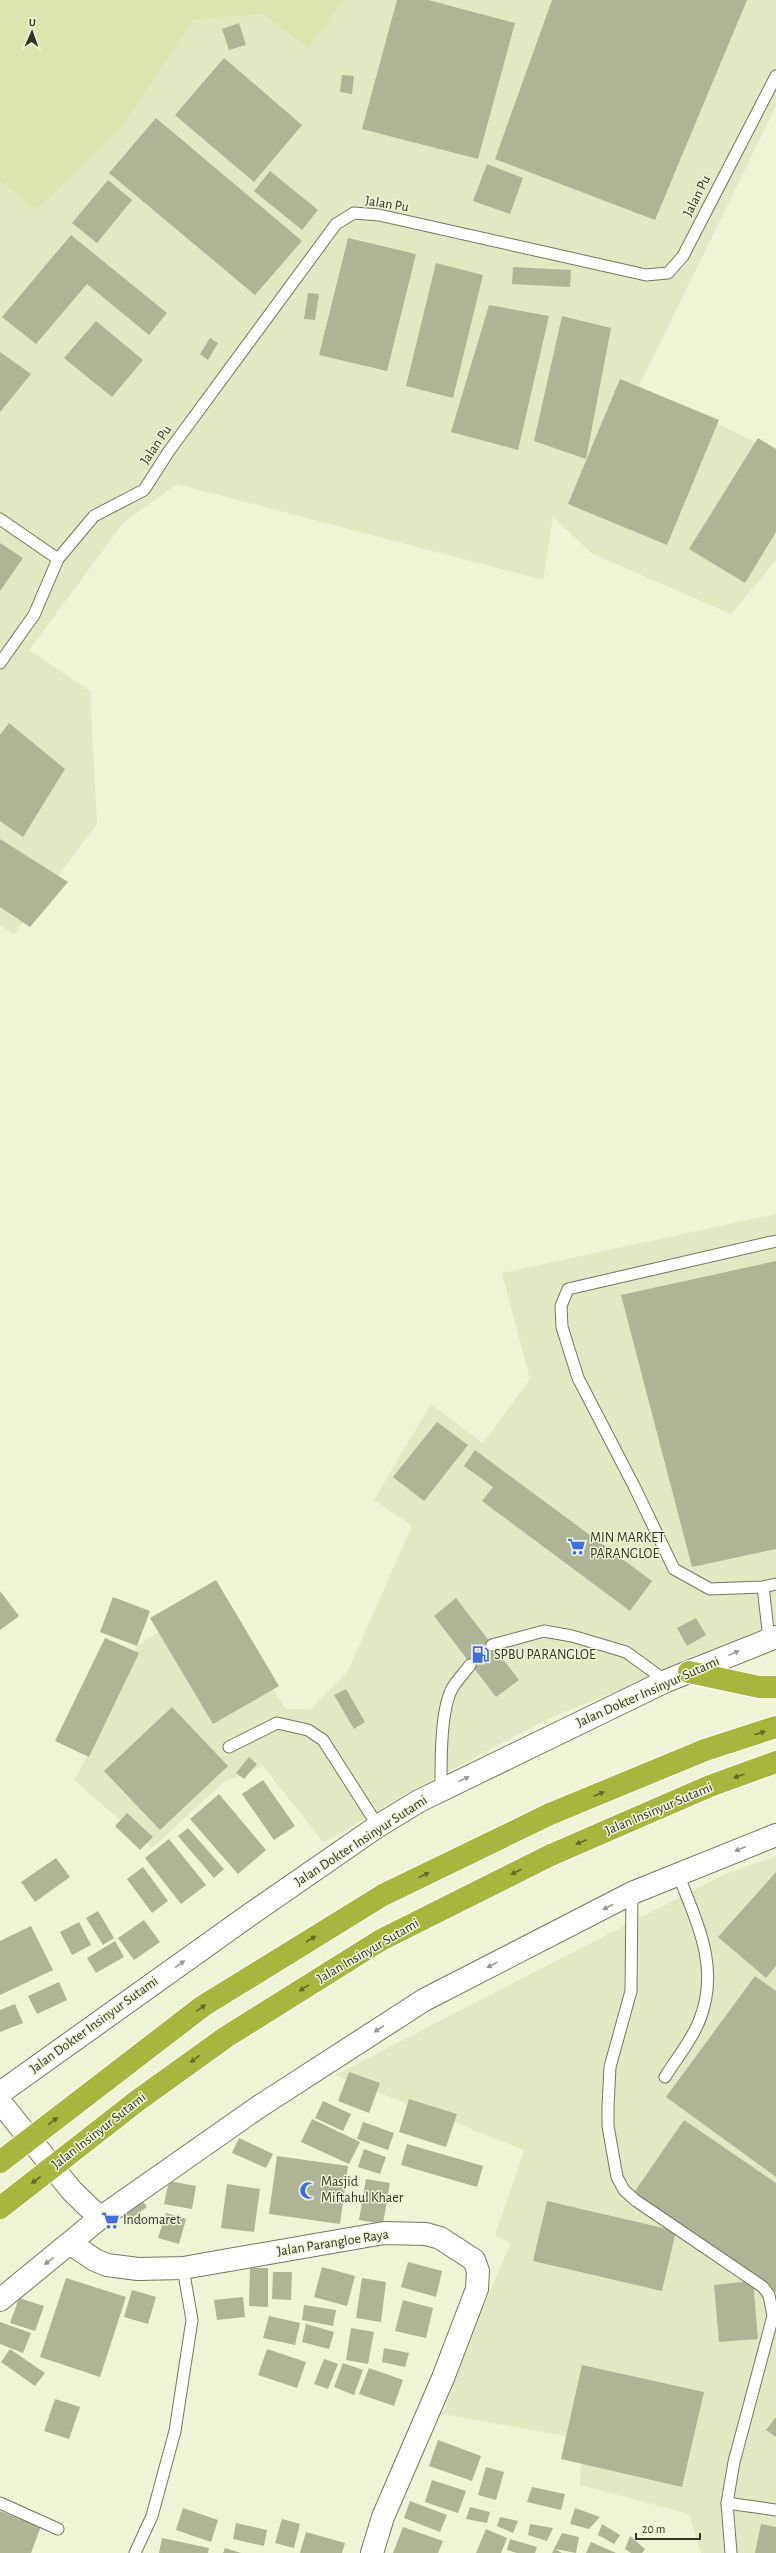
<svg xmlns="http://www.w3.org/2000/svg" width="776" height="2553" font-family="'Alegreya Sans',sans-serif">
  <style>
    .built { fill: #e1e8c2 }
    .green { fill: #dce5ae }
    .building { fill: #afb497 }
    .lines { fill: none; stroke-linecap: round; stroke-linejoin: round }
    .lane-casing { stroke: #73785d; stroke-width: 13 }
    .street-casing { stroke: #73785d; stroke-width: 24 }
    .secondary-casing { stroke: #73785d; stroke-width: 24 }
    .highway-casing { stroke: #fff; stroke-width: 24 }
    .lane { stroke: #fff; stroke-width: 11 }
    .street { stroke: #fff; stroke-width: 22 }
    .secondary { stroke: #fff; stroke-width: 22 }
    .highway { stroke: #a8b63d; stroke-width: 22 }
    .highway-bridge-casing { stroke: #fff; stroke-width: 24; stroke-linecap: butt }
    .highway-bridge { stroke: #a8b63d; stroke-width: 22 }
    .oneway { fill: #989a94 }
    .oneway2 { fill: #616830 }
    .labels { text-anchor: middle; dominant-baseline: central; stroke-width: 3; stroke-linejoin: round; paint-order: stroke }
    .street-label { font-size: 14px; fill: #323428; stroke: #eef4d5 }
    .poi-label { font-size: 14px; fill: #323428; stroke: #eef4d5; text-anchor: start }
  </style>
  <rect width="100%" height="100%" fill="#eef4d5"/>
  <!-- built -->
  <g class="built">
    <path d="M343,0H776V106L639,386L776,452V560L731,614L591,553L553,517L543,580L177,484L124,522L29,650L90,691L97,824L14,934L0,925V181L36,210L120,130L193,20L262,14L309,48Z"/>
    <path d="M776,1214V1628L552,1717L405,1794L324,1843L263,1766L224,1782L152,1848L74,1780L101,1732L137,1646L212,1597L286,1709H310L348,1671L412,1526L374,1500L431,1404L483,1443L530,1379L502,1273Z"/>
    <path d="M776,1856V2553H701L689,2514L580,2485L582,2439L443,2414L467,2344L511,2243L495,2236L524,2150L335,2075L723,1875Z"/>
  </g>
  <!-- green -->
  <path class="green" d="M0,0H343L309,48L262,14L193,20L120,130L36,210L0,181Z"/>
  <!-- building -->
  <g class="building">
    <path d="M397,0H428L515,23L478,159L362,129Z"/>
    <path d="M552,0H747L655,220L495,159Z"/>
    <path d="M239,23L246,45L229,50L222,29Z"/>
    <path d="M224,58L302,125L254,182L175,115Z"/>
    <path d="M342,75L354,76L352,94L340,92Z"/>
    <path d="M156,118L302,241L255,295L109,173Z"/>
    <path d="M487,164L523,178L510,214L473,201Z"/>
    <path d="M270,171L318,210L302,230L254,191Z"/>
    <path d="M108,180L132,200L97,243L72,223Z"/>
    <path d="M71,235L167,313L149,335L87,284L36,344L2,317Z"/>
    <path d="M348,238L416,254L387,371L319,355Z"/>
    <path d="M436,263L483,275L453,398L406,386Z"/>
    <path d="M513,267L571,270L570,287L512,284Z"/>
    <path d="M308,293L319,294L315,320L304,319Z"/>
    <path d="M489,305L549,316L518,450L451,432Z"/>
    <path d="M562,316L611,328L586,459L534,441Z"/>
    <path d="M96,321L143,360L112,397L64,358Z"/>
    <path d="M210,338L218,343L208,360L200,354Z"/>
    <path d="M0,352L31,374L0,412Z"/>
    <path d="M620,379L719,420L667,545L568,504Z"/>
    <path d="M758,438L776,449V532L745,583L689,549Z"/>
    <path d="M0,543L23,558L0,591Z"/>
    <path d="M9,723L65,769L23,837L0,821V735Z"/>
    <path d="M0,839L68,882L30,927L0,907Z"/>
    <path d="M776,1261V1549L692,1567L621,1295Z"/>
    <path d="M437,1422L468,1445L424,1501L393,1477Z"/>
    <path d="M475,1450L652,1581L630,1611L482,1501L493,1487L464,1466Z"/>
    <path d="M216,1580L279,1686L213,1724L150,1618Z"/>
    <path d="M0,1591L19,1616L0,1630Z"/>
    <path d="M113,1597L150,1611L137,1646L100,1632Z"/>
    <path d="M456,1598L519,1680L496,1697L434,1616Z"/>
    <path d="M696,1618L706,1635L687,1646L677,1628Z"/>
    <path d="M105,1638L139,1653L89,1757L55,1741Z"/>
    <path d="M346,1689L365,1722L354,1729L334,1695Z"/>
    <path d="M172,1707L228,1766L160,1830L104,1771Z"/>
    <path d="M249,1757L257,1764L244,1779L236,1773Z"/>
    <path d="M263,1780L295,1826L274,1840L242,1794Z"/>
    <path d="M219,1794L266,1850L238,1874L190,1819Z"/>
    <path d="M127,1813L153,1837L140,1850L115,1826Z"/>
    <path d="M188,1828L224,1869L214,1878L178,1836Z"/>
    <path d="M169,1839L206,1885L181,1904L145,1858Z"/>
    <path d="M56,1858L70,1877L35,1902L21,1882Z"/>
    <path d="M143,1867L168,1901L152,1913L127,1879Z"/>
    <path d="M776,1872V1966L766,1978L718,1937Z"/>
    <path d="M98,1911L114,1938L103,1945L86,1918Z"/>
    <path d="M144,1920L160,1942L134,1960L118,1938Z"/>
    <path d="M79,1922L91,1945L72,1955L60,1932Z"/>
    <path d="M31,1926L53,1970L0,1995V1941Z"/>
    <path d="M115,1941L124,1957L96,1973L87,1958Z"/>
    <path d="M755,1976L776,1991V2177L666,2097Z"/>
    <path d="M59,1982L67,2000L37,2014L28,1996Z"/>
    <path d="M15,2004L23,2023L0,2032V2010Z"/>
    <path d="M349,2072L380,2083L369,2113L338,2101Z"/>
    <path d="M409,2099L457,2114L446,2147L399,2132Z"/>
    <path d="M323,2101L351,2114L343,2131L315,2118Z"/>
    <path d="M312,2119L360,2142L349,2164L301,2142Z"/>
    <path d="M684,2120L776,2183V2292L633,2194Z"/>
    <path d="M363,2122L394,2133L388,2150L357,2139Z"/>
    <path d="M239,2138L273,2154L266,2168L232,2153Z"/>
    <path d="M407,2144L483,2166L477,2187L401,2165Z"/>
    <path d="M364,2149L386,2157L380,2174L358,2167Z"/>
    <path d="M277,2156L348,2166L340,2224L269,2214Z"/>
    <path d="M366,2179L390,2183L383,2224L359,2220Z"/>
    <path d="M169,2181L196,2186L192,2209L164,2204Z"/>
    <path d="M227,2184L260,2189L254,2232L221,2228Z"/>
    <path d="M139,2196L147,2207L129,2220L121,2210Z"/>
    <path d="M547,2201L676,2231L662,2291L533,2261Z"/>
    <path d="M166,2213L186,2219L179,2244L158,2238Z"/>
    <path d="M408,2262L442,2271L436,2297L401,2287Z"/>
    <path d="M322,2267L355,2276L347,2306L314,2297Z"/>
    <path d="M250,2268H268V2307L249,2306Z"/>
    <path d="M273,2272H292L291,2300L272,2299Z"/>
    <path d="M66,2278L126,2297L100,2377L40,2357Z"/>
    <path d="M362,2278L386,2282L381,2322L356,2318Z"/>
    <path d="M753,2281L758,2339L719,2342L714,2285Z"/>
    <path d="M132,2290L156,2297L148,2324L124,2317Z"/>
    <path d="M243,2297L245,2317L217,2320L214,2300Z"/>
    <path d="M19,2298L44,2306L35,2331L10,2323Z"/>
    <path d="M403,2300L433,2308L426,2338L395,2331Z"/>
    <path d="M304,2305L336,2310L333,2326L302,2320Z"/>
    <path d="M269,2316L300,2323L295,2345L263,2338Z"/>
    <path d="M0,2322L31,2333L23,2353L0,2344Z"/>
    <path d="M306,2324L334,2332L329,2349L302,2342Z"/>
    <path d="M351,2328L374,2332L368,2364L346,2360Z"/>
    <path d="M384,2348L409,2353L405,2367L382,2362Z"/>
    <path d="M10,2349L45,2373L35,2386L1,2362Z"/>
    <path d="M267,2349L306,2362L297,2388L258,2375Z"/>
    <path d="M324,2359L338,2364L328,2389L314,2384Z"/>
    <path d="M343,2363L363,2370L354,2395L334,2387Z"/>
    <path d="M582,2365L704,2392L682,2487L561,2459Z"/>
    <path d="M369,2368L403,2380L394,2406L359,2394Z"/>
    <path d="M55,2399L80,2407L69,2439L44,2431Z"/>
    <path d="M776,2417V2437L766,2430Z"/>
    <path d="M438,2440L481,2456L472,2481L429,2466Z"/>
    <path d="M486,2467L504,2472L496,2500L478,2495Z"/>
    <path d="M432,2480L466,2491L458,2513L425,2502Z"/>
    <path d="M532,2487L565,2494L561,2510L527,2502Z"/>
    <path d="M410,2501L447,2515L440,2532L404,2518Z"/>
    <path d="M470,2507L490,2512L487,2523L466,2519Z"/>
    <path d="M183,2508L218,2520L211,2542L176,2530Z"/>
    <path d="M575,2508L600,2517L589,2529L570,2524Z"/>
    <path d="M0,2511L41,2526L31,2553H0Z"/>
    <path d="M500,2517L518,2521L513,2533L497,2526Z"/>
    <path d="M282,2519L300,2524L294,2548L275,2543Z"/>
    <path d="M236,2523L267,2530L264,2546L233,2539Z"/>
    <path d="M530,2524L553,2528L547,2541L528,2535Z"/>
    <path d="M602,2524L620,2535L614,2544L598,2535Z"/>
    <path d="M761,2524L776,2527V2553H755Z"/>
    <path d="M403,2527L443,2541L438,2553H393Z"/>
    <path d="M486,2529L507,2538L501,2553H476Z"/>
    <path d="M306,2532L345,2543L342,2553H300Z"/>
    <path d="M562,2533L579,2537L576,2553L555,2549L562,2553H552Z"/>
    <path d="M630,2536L645,2549L642,2553H631L625,2549Z"/>
    <path d="M162,2538L209,2548L208,2553H159Z"/>
    <path d="M510,2539L537,2547L535,2553H517L507,2550Z"/>
    <path d="M591,2542L616,2553H586Z"/>
    <path d="M225,2548L241,2553H223Z"/>
  </g>
  <g class="lines">
    <defs>
      <g id="lane">
        <path d="M0,519L58,559L94,516L144,490L169,451L336,224L354,213L379,215L646,275L668,273L683,256L776,76"/>
        <path d="M0,663L34,615L58,559"/>
        <path d="M776,1241L568,1289L561,1306L562,1327L578,1378L635,1488L674,1569L710,1589L763,1587L776,1584"/>
        <path d="M763,1587L769,1639"/>
        <path d="M492,1645L544,1631L572,1636L626,1652L666,1681"/>
        <path d="M229,1747L277,1723L308,1730L323,1740L378,1826"/>
        <path d="M441,1790C441,1764 440,1708 453,1687C458,1679 465,1672 470,1665"/>
        <path d="M632,1893L631,1991L610,2067L608,2106V2126L617,2177L624,2190L635,2200L763,2287L769,2295L773,2316L734,2462L727,2503L731,2553"/>
        <path d="M665,2077C676,2059 693,2039 700,2019C720,1967 697,1923 678,1874"/>
        <path d="M0,2503L58,2529"/>
        <path d="M727,2503L776,2510"/>
        <path d="M135,2553L152,2516L175,2431L192,2320L183,2268"/>
      </g>
      <path id="street" d="M71,2244L95,2260L107,2265L138,2269L183,2268L384,2233L426,2234L440,2238L474,2260L478,2271L477,2289L443,2378L383,2517L372,2553"/>
      <g id="secondary">
        <path d="M0,2093L248,1916L378,1826L419,1801L666,1681L776,1637"/>
        <path d="M0,2102L72,2191L100,2218"/>
        <path d="M0,2300L100,2218L257,2108L424,2000L632,1893L776,1835"/>
      </g>
      <g id="highway">
        <path d="M689,1672L759,1687H776"/>
        <path d="M550,1814L705,1750L776,1727"/>
        <path d="M551,1855L710,1786L776,1762"/>
      </g>
    </defs>
    <!-- lane casing -->
    <use href="#lane" class="lane-casing"/>
    <!-- street casing -->
    <use href="#street" class="street-casing"/>
    <!-- secondary casing -->
    <use href="#secondary" class="secondary-casing"/>
    <!-- highway casing -->
    <use href="#highway" class="highway-casing"/>
    <!-- lane -->
    <use href="#lane" class="lane"/>
    <!-- street -->
    <use href="#street" class="street"/>
    <!-- secondary -->
    <use href="#secondary" class="secondary"/>
    <!-- highway -->
    <use href="#highway" class="highway"/>
    <defs>
      <g id="highway-bridge">
        <path d="M0,2162L203,2006L383,1895L550,1814"/>
        <path d="M0,2208L137,2101L226,2037L381,1940L551,1855"/>
      </g>
    </defs>
    <!-- highway-bridge casing -->
    <use href="#highway-bridge" class="highway-bridge-casing"/>
    <!-- highway-bridge -->
    <use href="#highway-bridge" class="highway-bridge"/>
  </g>
  <!-- one-way arrows -->
  <defs><path id="oneway-solid" d="M-6-.8H1V-3.2L6.5 0L1 3.2V.8H-6Z"/></defs>
  <g class="oneway">
    <use href="#oneway-solid" transform="translate(734 1653) rotate(-22)"/>
    <use href="#oneway-solid" transform="translate(464 1779) rotate(-26)"/>
    <use href="#oneway-solid" transform="translate(740 1849) rotate(158)"/>
    <use href="#oneway-solid" transform="translate(608 1907) rotate(152)"/>
    <use href="#oneway-solid" transform="translate(180 1964) rotate(-35)"/>
    <use href="#oneway-solid" transform="translate(492 1965) rotate(153)"/>
    <use href="#oneway-solid" transform="translate(379 2029) rotate(147)"/>
    <use href="#oneway-solid" transform="translate(49 2261) rotate(142)"/>
  </g>
  <g class="oneway2">
    <use href="#oneway-solid" transform="translate(760 1733) rotate(-17)"/>
    <use href="#oneway-solid" transform="translate(739 1776) rotate(160)"/>
    <use href="#oneway-solid" transform="translate(599 1794) rotate(-23)"/>
    <use href="#oneway-solid" transform="translate(581 1842) rotate(157)"/>
    <use href="#oneway-solid" transform="translate(516 1872) rotate(153)"/>
    <use href="#oneway-solid" transform="translate(424 1875) rotate(-26)"/>
    <use href="#oneway-solid" transform="translate(311 1939) rotate(-32)"/>
    <use href="#oneway-solid" transform="translate(304 1988) rotate(148)"/>
    <use href="#oneway-solid" transform="translate(201 2008) rotate(-35)"/>
    <use href="#oneway-solid" transform="translate(195 2059) rotate(144)"/>
    <use href="#oneway-solid" transform="translate(53 2121) rotate(-38)"/>
    <use href="#oneway-solid" transform="translate(36 2180) rotate(142)"/>
  </g>
  <!-- icons -->
  <defs>
    <symbol id="supermarket-bare" viewBox="-9 -9 18 18"><path d="M-6-5.5h2.5l.6 2H6L4.5 2H-2.5L-4.4-4H-6ZM-1.5 3.2a1.3 1.3 0 1 0 .1 0ZM3 3.2a1.3 1.3 0 1 0 .1 0Z" fill="#426ddf" stroke="#eef4d5" stroke-width="2.5" paint-order="stroke"/></symbol>
    <symbol id="fuel-bare" viewBox="-9 -9 18 18"><path d="M-5.5-6h7V0h2V4h1.3V-2.5L3-4.5l.8-.8L6-3V5H2.5V1h-1V6h-7ZM-4.2-4.7v3.2H.2V-4.7Z" fill="#426ddf" stroke="#eef4d5" stroke-width="2.5" paint-order="stroke"/></symbol>
    <symbol id="mosque-bare" viewBox="-9 -9 18 18"><path d="M3.5-4.9A6 6 0 1 0 3.5 4.9A5 5 0 1 1 3.5-4.9Z" fill="#426ddf" stroke="#eef4d5" stroke-width="2.5" paint-order="stroke"/></symbol>
  </defs>
  <g fill-rule="evenodd">
    <use href="#supermarket-bare" x="564" y="1534" width="25" height="25"/>
    <use href="#fuel-bare" x="468" y="1642" width="25" height="25"/>
    <use href="#mosque-bare" x="296" y="2178" width="25" height="25"/>
    <use href="#supermarket-bare" x="98" y="2208" width="25" height="25"/>
  </g>
  <g class="labels">
    <!-- street labels -->
    <g class="street-label">
      <text transform="translate(697 196) rotate(-63)">Jalan Pu</text>
      <text transform="translate(387 204) rotate(9)">Jalan Pu</text>
      <text transform="translate(156 445) rotate(-56)">Jalan Pu</text>
      <text transform="translate(648 1692) rotate(-24)">Jalan Dokter Insinyur Sutami</text>
      <text transform="translate(659 1809) rotate(-23)">Jalan Insinyur Sutami</text>
      <text transform="translate(361 1841) rotate(-33)">Jalan Dokter Insinyur Sutami</text>
      <text transform="translate(368 1951) rotate(-30)">Jalan Insinyur Sutami</text>
      <text transform="translate(94 2025) rotate(-36)">Jalan Dokter Insinyur Sutami</text>
      <text transform="translate(99 2131) rotate(-38)">Jalan Insinyur Sutami</text>
      <text transform="translate(333 2243) rotate(-9)">Jalan Parangloe Raya</text>
    </g>
    <!-- poi labels -->
    <g class="poi-label">
      <text x="590" y="1538">MIN MARKET<tspan x="590" dy="16">PARANGLOE</tspan></text>
      <text x="494" y="1655">SPBU PARANGLOE</text>
      <text x="321" y="2182">Masjid<tspan x="321" dy="16">Miftahul Khaer</tspan></text>
      <text x="123" y="2220">Indomaret</text>
    </g>
  </g>
  <!-- north arrow -->
  <g transform="translate(32 32) rotate(2)" stroke="#eef4d5" stroke-width="3" paint-order="stroke">
  <path d="M0-3L7 15L0 10L-7 15Z" fill="#323428"/>
  <text y="-6" font-size="11" font-weight="bold" text-anchor="middle" fill="#323428">U</text>
  </g>
  <!-- scale -->
  <path d="M636 2533v6h64v-6" fill="none" stroke="#323428" stroke-width="2"/>
  <text x="642" y="2533" font-size="12" fill="#323428" stroke="#eef4d5" stroke-width="3" paint-order="stroke">20 m</text>
</svg>
